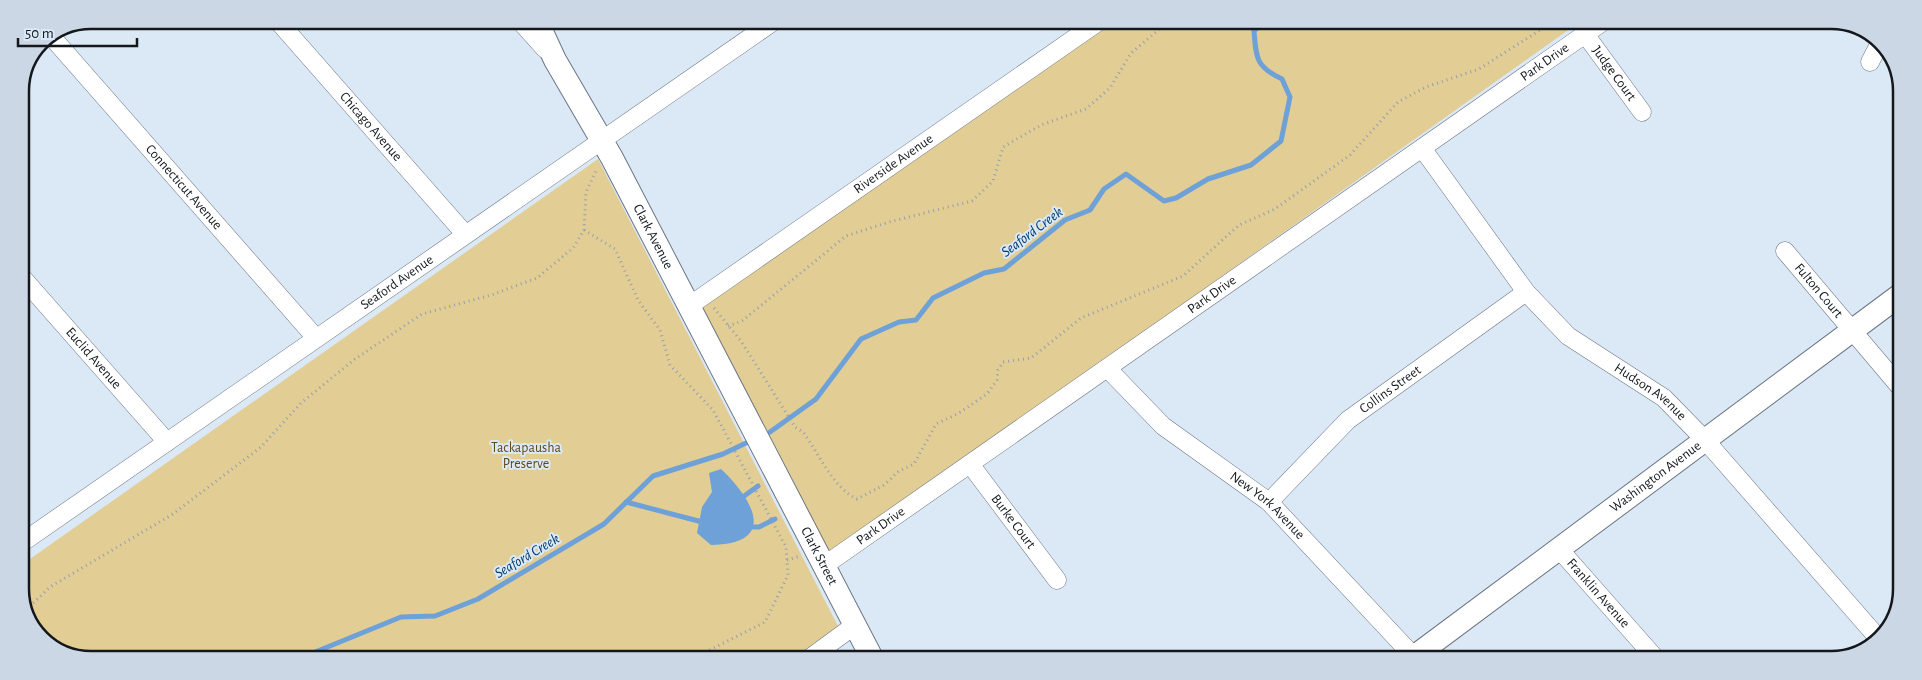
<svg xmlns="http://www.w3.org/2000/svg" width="1922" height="680" font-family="'Alegreya Sans',sans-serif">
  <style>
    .green { fill: #e2ce95 }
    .water { fill: #6da1d7 }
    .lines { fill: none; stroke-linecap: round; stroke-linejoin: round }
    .stream { stroke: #6da1d7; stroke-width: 5 }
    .minor-casing { stroke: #6b7682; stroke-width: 19 }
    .tertiary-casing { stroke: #6b7682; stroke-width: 24 }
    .path { stroke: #959faa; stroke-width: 3; stroke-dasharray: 1 4; stroke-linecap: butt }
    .minor { stroke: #fff; stroke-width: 18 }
    .tertiary { stroke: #fff; stroke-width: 22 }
    .labels { text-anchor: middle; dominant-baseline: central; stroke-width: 4; stroke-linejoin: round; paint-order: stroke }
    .street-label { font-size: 14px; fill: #14181d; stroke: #dbe8f6 }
    .park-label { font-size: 14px; fill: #5d4b12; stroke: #dbe8f6 }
    .water-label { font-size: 15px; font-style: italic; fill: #003d6f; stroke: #dbe8f6 }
    .rim { fill: none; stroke: #14181d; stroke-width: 2.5 }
  </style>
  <rect width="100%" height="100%" fill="#dbe8f6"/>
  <!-- green -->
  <g class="green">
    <path d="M1103,22L1578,23L830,555L700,302Z"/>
    <path d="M598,159L841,632L805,658L68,656L35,632L20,594V566Z"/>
  </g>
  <!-- water -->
  <path class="water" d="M721,469C753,499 779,544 711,545L697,533L702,507L712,492L709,473Z"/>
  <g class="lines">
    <!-- stream -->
    <g class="stream">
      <path d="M770,432L816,399L861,339L899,322L916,320L933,298L984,273L1004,269L1065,220L1090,210L1104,189L1126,174L1164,201L1176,198L1208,179L1251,165L1281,141L1290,97L1282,79C1256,67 1256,58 1254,31L1264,22"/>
      <path d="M740,499L758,486"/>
      <path d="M626,502L706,523"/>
      <path d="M749,527H759L775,519"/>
      <path d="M303,657L401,617L435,616L478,599L604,524L653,476L723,454L746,443"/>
    </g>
    <defs>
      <g id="minor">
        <path id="s1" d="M277,20L465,234"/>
        <path d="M520,21L545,49"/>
        <path id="s2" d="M1585,34L1642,112"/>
        <path id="s3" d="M51,36L316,338"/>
        <path d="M1870,62L1880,43"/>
        <path id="s4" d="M1422,148L1526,292L1568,336L1664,398L1705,440L1879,639"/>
        <path id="s5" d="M1785,251L1900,387"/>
        <path id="s6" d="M20,275L167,442"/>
        <path id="s7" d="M689,306L1098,22"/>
        <path id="s8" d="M1107,368L1163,426L1269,502L1416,659"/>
        <path id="s9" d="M970,464L1057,580"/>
        <path id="s10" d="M1269,502L1348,420L1526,292"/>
        <path id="s11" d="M20,544L774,21"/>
        <path id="s12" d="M1559,549L1657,660"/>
        <path id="s13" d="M825,565L1601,23"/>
        <path d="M810,658L855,625"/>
      </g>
      <g id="tertiary">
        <path id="s14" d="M537,21L555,60L612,158L872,658"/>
        <path id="s15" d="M1411,659L1900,295"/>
      </g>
    </defs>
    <!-- minor casing -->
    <use href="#minor" class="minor-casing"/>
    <!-- tertiary casing -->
    <use href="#tertiary" class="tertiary-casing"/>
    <!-- path -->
    <g class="path">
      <path d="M584,230L615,249L638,300L660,330L670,365L713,410L786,547L788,575L765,622L694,658"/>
      <path d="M714,308L741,341L795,427L803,432C819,453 832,487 857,499L884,485L899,471L914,464L936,424L959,413L987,394L997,380L998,370L1003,362L1031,358L1081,318L1183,276L1239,225L1275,209L1350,155L1398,102L1426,87L1479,69L1551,23"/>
      <path d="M728,326L742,321L846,236L889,222L972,201L993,181L1003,147L1041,125L1086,109L1110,88L1131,53L1168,22"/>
      <path d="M787,560L800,556"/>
      <path d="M26,610L50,587L173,514L261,447L301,403L355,359L422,314L491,295L537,278L573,248L584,230L586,192L597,169"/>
    </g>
    <!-- minor -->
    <use href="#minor" class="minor"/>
    <!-- tertiary -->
    <use href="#tertiary" class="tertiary"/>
  </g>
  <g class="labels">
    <!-- street labels -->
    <g class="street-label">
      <text stroke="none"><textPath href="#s13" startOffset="878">Park Drive</textPath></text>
      <text stroke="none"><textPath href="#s2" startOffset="49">Judge Court</textPath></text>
      <text stroke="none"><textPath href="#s1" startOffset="142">Chicago Avenue</textPath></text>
      <text stroke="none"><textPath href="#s7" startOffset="249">Riverside Avenue</textPath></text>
      <text stroke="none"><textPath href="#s3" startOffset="201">Connecticut Avenue</textPath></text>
      <text stroke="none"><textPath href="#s14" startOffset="245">Clark Avenue</textPath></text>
      <text stroke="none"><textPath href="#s11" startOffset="459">Seaford Avenue</textPath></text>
      <text stroke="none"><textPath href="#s5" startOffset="52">Fulton Court</textPath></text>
      <text stroke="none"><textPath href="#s13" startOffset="472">Park Drive</textPath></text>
      <text stroke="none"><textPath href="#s6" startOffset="111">Euclid Avenue</textPath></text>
      <text stroke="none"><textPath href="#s10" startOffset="166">Collins Street</textPath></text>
      <text stroke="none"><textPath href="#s4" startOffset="338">Hudson Avenue</textPath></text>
      <text stroke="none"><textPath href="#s15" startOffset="305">Washington Avenue</textPath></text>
      <text stroke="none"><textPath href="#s8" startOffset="212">New York Avenue</textPath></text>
      <text stroke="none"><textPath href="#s9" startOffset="72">Burke Court</textPath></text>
      <text stroke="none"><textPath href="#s13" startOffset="68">Park Drive</textPath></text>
      <text stroke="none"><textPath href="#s14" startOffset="605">Clark Street</textPath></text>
      <text stroke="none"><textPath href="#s12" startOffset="59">Franklin Avenue</textPath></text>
    </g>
    <!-- park labels -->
    <g class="park-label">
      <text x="526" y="448">Tackapausha<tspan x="526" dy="16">Preserve</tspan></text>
    </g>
    <!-- water labels -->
    <g class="water-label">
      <text transform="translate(1032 232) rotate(-37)">Seaford Creek</text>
      <text transform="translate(527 556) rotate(-31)">Seaford Creek</text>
    </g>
  </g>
  <!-- crop -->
  <path d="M0 0H1922V680H0ZM91 29H1831A62 62 0 0 1 1893 91V589A62 62 0 0 1 1831 651H91A62 62 0 0 1 29 589V91A62 62 0 0 1 91 29Z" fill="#cbd7e5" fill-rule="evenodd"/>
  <path class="rim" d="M91 29H1831A62 62 0 0 1 1893 91V589A62 62 0 0 1 1831 651H91A62 62 0 0 1 29 589V91A62 62 0 0 1 91 29Z"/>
  <!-- scale -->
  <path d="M18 38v8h119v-8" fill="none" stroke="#14181d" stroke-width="2.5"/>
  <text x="25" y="38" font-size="15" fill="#14181d" stroke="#dbe8f6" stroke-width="4" paint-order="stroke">50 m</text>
</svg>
